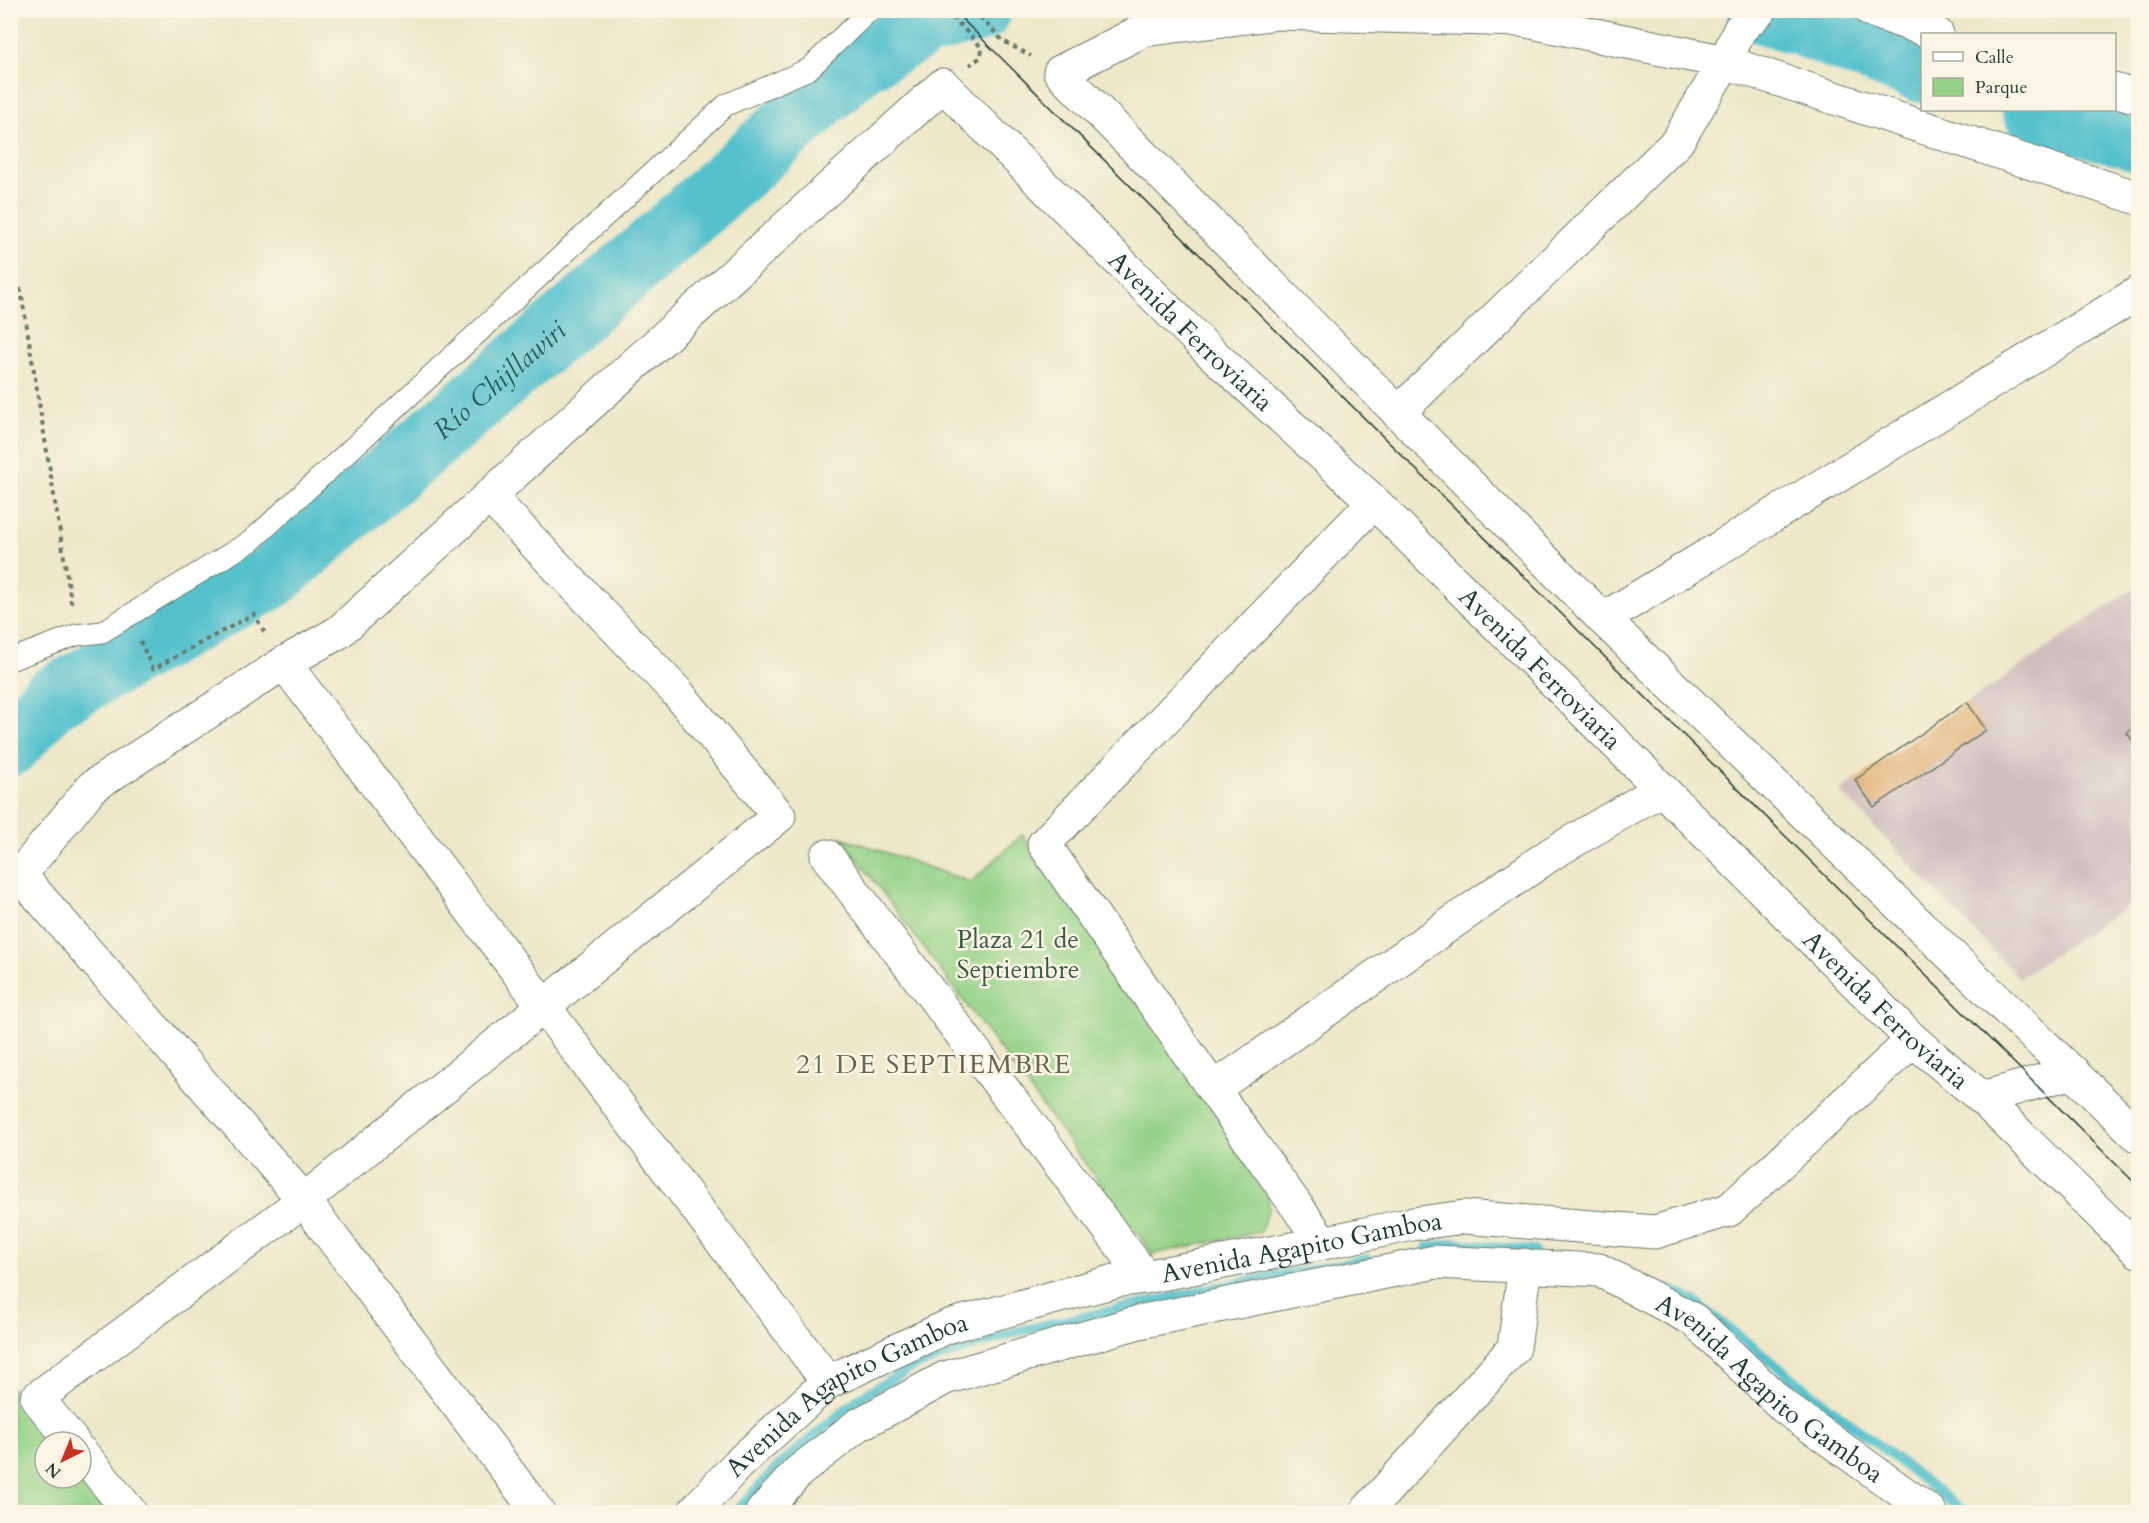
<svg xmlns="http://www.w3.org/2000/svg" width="2149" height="1523" font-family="Cardo,serif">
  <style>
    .industrial { fill: #d1bfbe }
    .green { fill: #94d287; stroke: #5a885e; stroke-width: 1.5 }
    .water { fill: #54c1cd; stroke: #3a7f80; stroke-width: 1.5 }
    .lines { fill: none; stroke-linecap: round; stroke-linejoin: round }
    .stream { stroke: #54c1cd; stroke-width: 10 }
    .river { stroke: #54c1cd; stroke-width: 64 }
    .building { fill: #e3b781 }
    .lane-casing { stroke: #677868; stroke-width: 23 }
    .street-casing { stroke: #677868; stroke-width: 35 }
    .path { stroke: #677868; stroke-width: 4; stroke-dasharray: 4.5 4.5; stroke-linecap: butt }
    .lane { stroke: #fff; stroke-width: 21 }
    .street { stroke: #fff; stroke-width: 33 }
    .tram { stroke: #1f3d34; stroke-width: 1.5 }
    .labels { text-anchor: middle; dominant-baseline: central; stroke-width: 5; stroke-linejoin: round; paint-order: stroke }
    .street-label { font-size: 26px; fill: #1f3d34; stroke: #fcf5e5 }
    .park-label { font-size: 26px; fill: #365b45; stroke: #fcf5e5 }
    .water-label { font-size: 27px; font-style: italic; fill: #2c5e5a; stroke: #fcf5e5 }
    .neighbourhood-label { font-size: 27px; letter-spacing: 1.5px; fill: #64684f; stroke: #fcf5e5 }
  </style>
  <rect width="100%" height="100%" fill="#fcf5e5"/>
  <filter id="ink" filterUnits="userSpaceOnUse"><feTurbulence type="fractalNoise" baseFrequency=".0167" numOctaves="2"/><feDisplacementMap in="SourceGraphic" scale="12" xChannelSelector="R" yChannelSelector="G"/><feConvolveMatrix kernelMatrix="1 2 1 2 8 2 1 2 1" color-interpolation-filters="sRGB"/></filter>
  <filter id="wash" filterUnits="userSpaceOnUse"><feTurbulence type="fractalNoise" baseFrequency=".008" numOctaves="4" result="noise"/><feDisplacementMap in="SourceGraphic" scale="24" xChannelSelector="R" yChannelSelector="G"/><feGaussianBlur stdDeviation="1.35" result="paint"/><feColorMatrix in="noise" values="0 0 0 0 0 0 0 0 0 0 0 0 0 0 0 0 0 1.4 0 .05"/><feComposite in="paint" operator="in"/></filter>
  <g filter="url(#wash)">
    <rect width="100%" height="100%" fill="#eee7c9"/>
    <!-- industrial -->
    <path class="industrial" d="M2138,585V899L2019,978L1840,791Z"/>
    <!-- green -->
    <g class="green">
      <path d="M1022,835L1266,1183L1269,1208L1260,1232L1153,1254L841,837L971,882Z"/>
      <path d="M11,1387L53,1442H45V1478H81L107,1512H11Z"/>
    </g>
    <!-- water -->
    <path class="water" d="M2138,627V669C2127,655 2128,641 2138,627Z"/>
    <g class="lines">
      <!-- stream -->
      <g class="stream">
        <path d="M1427,1248L1454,1243L1534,1251"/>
        <path d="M1668,1289L1694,1301L1964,1512"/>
        <path d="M736,1512L777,1467L859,1398L914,1366L1015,1332L1238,1283L1368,1259"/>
      </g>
      <!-- river -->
      <g class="river">
        <path d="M1758,10L1801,24L1922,71"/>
        <path d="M2034,110L2138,139"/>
        <path id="s1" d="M10,744L51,699L270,578L669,234L858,63L925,25L980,10"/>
      </g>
    </g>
    <g id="blocks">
      <!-- building -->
      <g class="building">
        <path d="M1967,702L1986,730L1874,807L1855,780Z"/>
        <path d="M2138,724V748L2127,733Z"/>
      </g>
    </g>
  </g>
  <g filter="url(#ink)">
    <use href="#blocks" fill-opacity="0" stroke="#677868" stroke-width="1.5"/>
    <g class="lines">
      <defs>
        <path id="lane" d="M10,660L76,635L102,632L251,541L726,105L809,69L870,10"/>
        <g id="street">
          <path d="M1870,10L1937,34"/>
          <path d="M2114,90L2138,97"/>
          <path d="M2138,198L1725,62L1522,20L1277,13L1144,30L1060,72L1603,619L2138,1136"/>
          <path d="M1398,413L1677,142L1725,62L1740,29L1760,10"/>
          <path d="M1603,619L2138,293"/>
          <path d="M284,663L828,1382"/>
          <path d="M827,856L1145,1277"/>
          <path d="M1213,1089L1551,854L1660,790"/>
          <path d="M1982,1098L2073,1072"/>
          <path d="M1323,1243L1213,1089L1044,844L1374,502"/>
          <path d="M73,1442L37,1398L304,1200L779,816L676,691L490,497"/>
          <path d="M81,1452L130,1512"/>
          <path id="s2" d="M538,1512L304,1200L20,875L92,787L284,663L339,632L943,85L1207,349L1374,502L1913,1040L1982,1098L2138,1251"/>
          <path id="s3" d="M694,1512L737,1465L828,1382L949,1326L1115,1281L1145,1277L1323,1243L1412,1224L1464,1217L1655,1232L1729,1210L1913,1040"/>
          <path id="s4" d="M762,1512L798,1472L858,1425L945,1378L1139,1322L1435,1262L1599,1270L1694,1320L1784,1407L1930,1512"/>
          <path d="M1366,1512L1514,1348L1525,1265"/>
        </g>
      </defs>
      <!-- lane casing -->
      <use href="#lane" class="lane-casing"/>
      <!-- street casing -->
      <use href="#street" class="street-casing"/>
      <!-- path -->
      <g class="path">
        <path d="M946,10L982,48L981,57L970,65"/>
        <path d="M974,10L1003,41L1031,56"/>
        <path d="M10,273L21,291L72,607"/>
        <path d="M140,641L153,669L254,614L266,635"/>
      </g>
      <!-- lane -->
      <use href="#lane" class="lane"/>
      <!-- street -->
      <use href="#street" class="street"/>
      <!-- tram -->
      <path class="tram" d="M953,10L2138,1186"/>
    </g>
  </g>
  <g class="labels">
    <!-- street labels -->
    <g class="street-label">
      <text stroke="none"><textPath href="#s2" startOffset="2391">Avenida Ferroviaria</textPath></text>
      <text stroke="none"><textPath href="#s2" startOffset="2877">Avenida Ferroviaria</textPath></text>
      <text stroke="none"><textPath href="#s2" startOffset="3363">Avenida Ferroviaria</textPath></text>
      <text stroke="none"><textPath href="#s3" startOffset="682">Avenida Agapito Gamboa</textPath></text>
      <text stroke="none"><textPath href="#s4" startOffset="1106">Avenida Agapito Gamboa</textPath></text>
      <text stroke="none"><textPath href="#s3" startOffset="196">Avenida Agapito Gamboa</textPath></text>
    </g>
    <!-- park labels -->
    <g class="park-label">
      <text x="1018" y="939">Plaza 21 de<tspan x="1018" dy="30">Septiembre</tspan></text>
    </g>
    <!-- water labels -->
    <g class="water-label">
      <text stroke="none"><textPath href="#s1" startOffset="614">Río Chijllawiri</textPath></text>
    </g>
    <!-- neighbourhood labels -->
    <g class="neighbourhood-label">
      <text x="934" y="1064">21 DE SEPTIEMBRE</text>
    </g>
  </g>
  <!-- margin -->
  <rect width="2149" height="1523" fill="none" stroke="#fcf5e5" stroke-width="36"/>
  <!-- legend -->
  <rect x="1921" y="33" width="195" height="78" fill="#fcf5e5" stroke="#a4ab9e" stroke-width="1.5"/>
  <rect x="1933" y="52" width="30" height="9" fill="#ffffff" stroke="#a4ab9e" stroke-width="1.5"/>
  <text x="1975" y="63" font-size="18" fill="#1f3d34">Calle</text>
  <rect x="1933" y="78" width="30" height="18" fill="#94d287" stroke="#a4ab9e" stroke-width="1.5"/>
  <text x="1975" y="93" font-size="18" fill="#1f3d34">Parque</text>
  <!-- north arrow -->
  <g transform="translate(63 1460) rotate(223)"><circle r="28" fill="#fcf5e5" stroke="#a4ab9e" stroke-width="1.5"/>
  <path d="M0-4.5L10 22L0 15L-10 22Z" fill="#c8321e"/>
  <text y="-9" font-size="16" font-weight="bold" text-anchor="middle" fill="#1f3d34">N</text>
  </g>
</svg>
